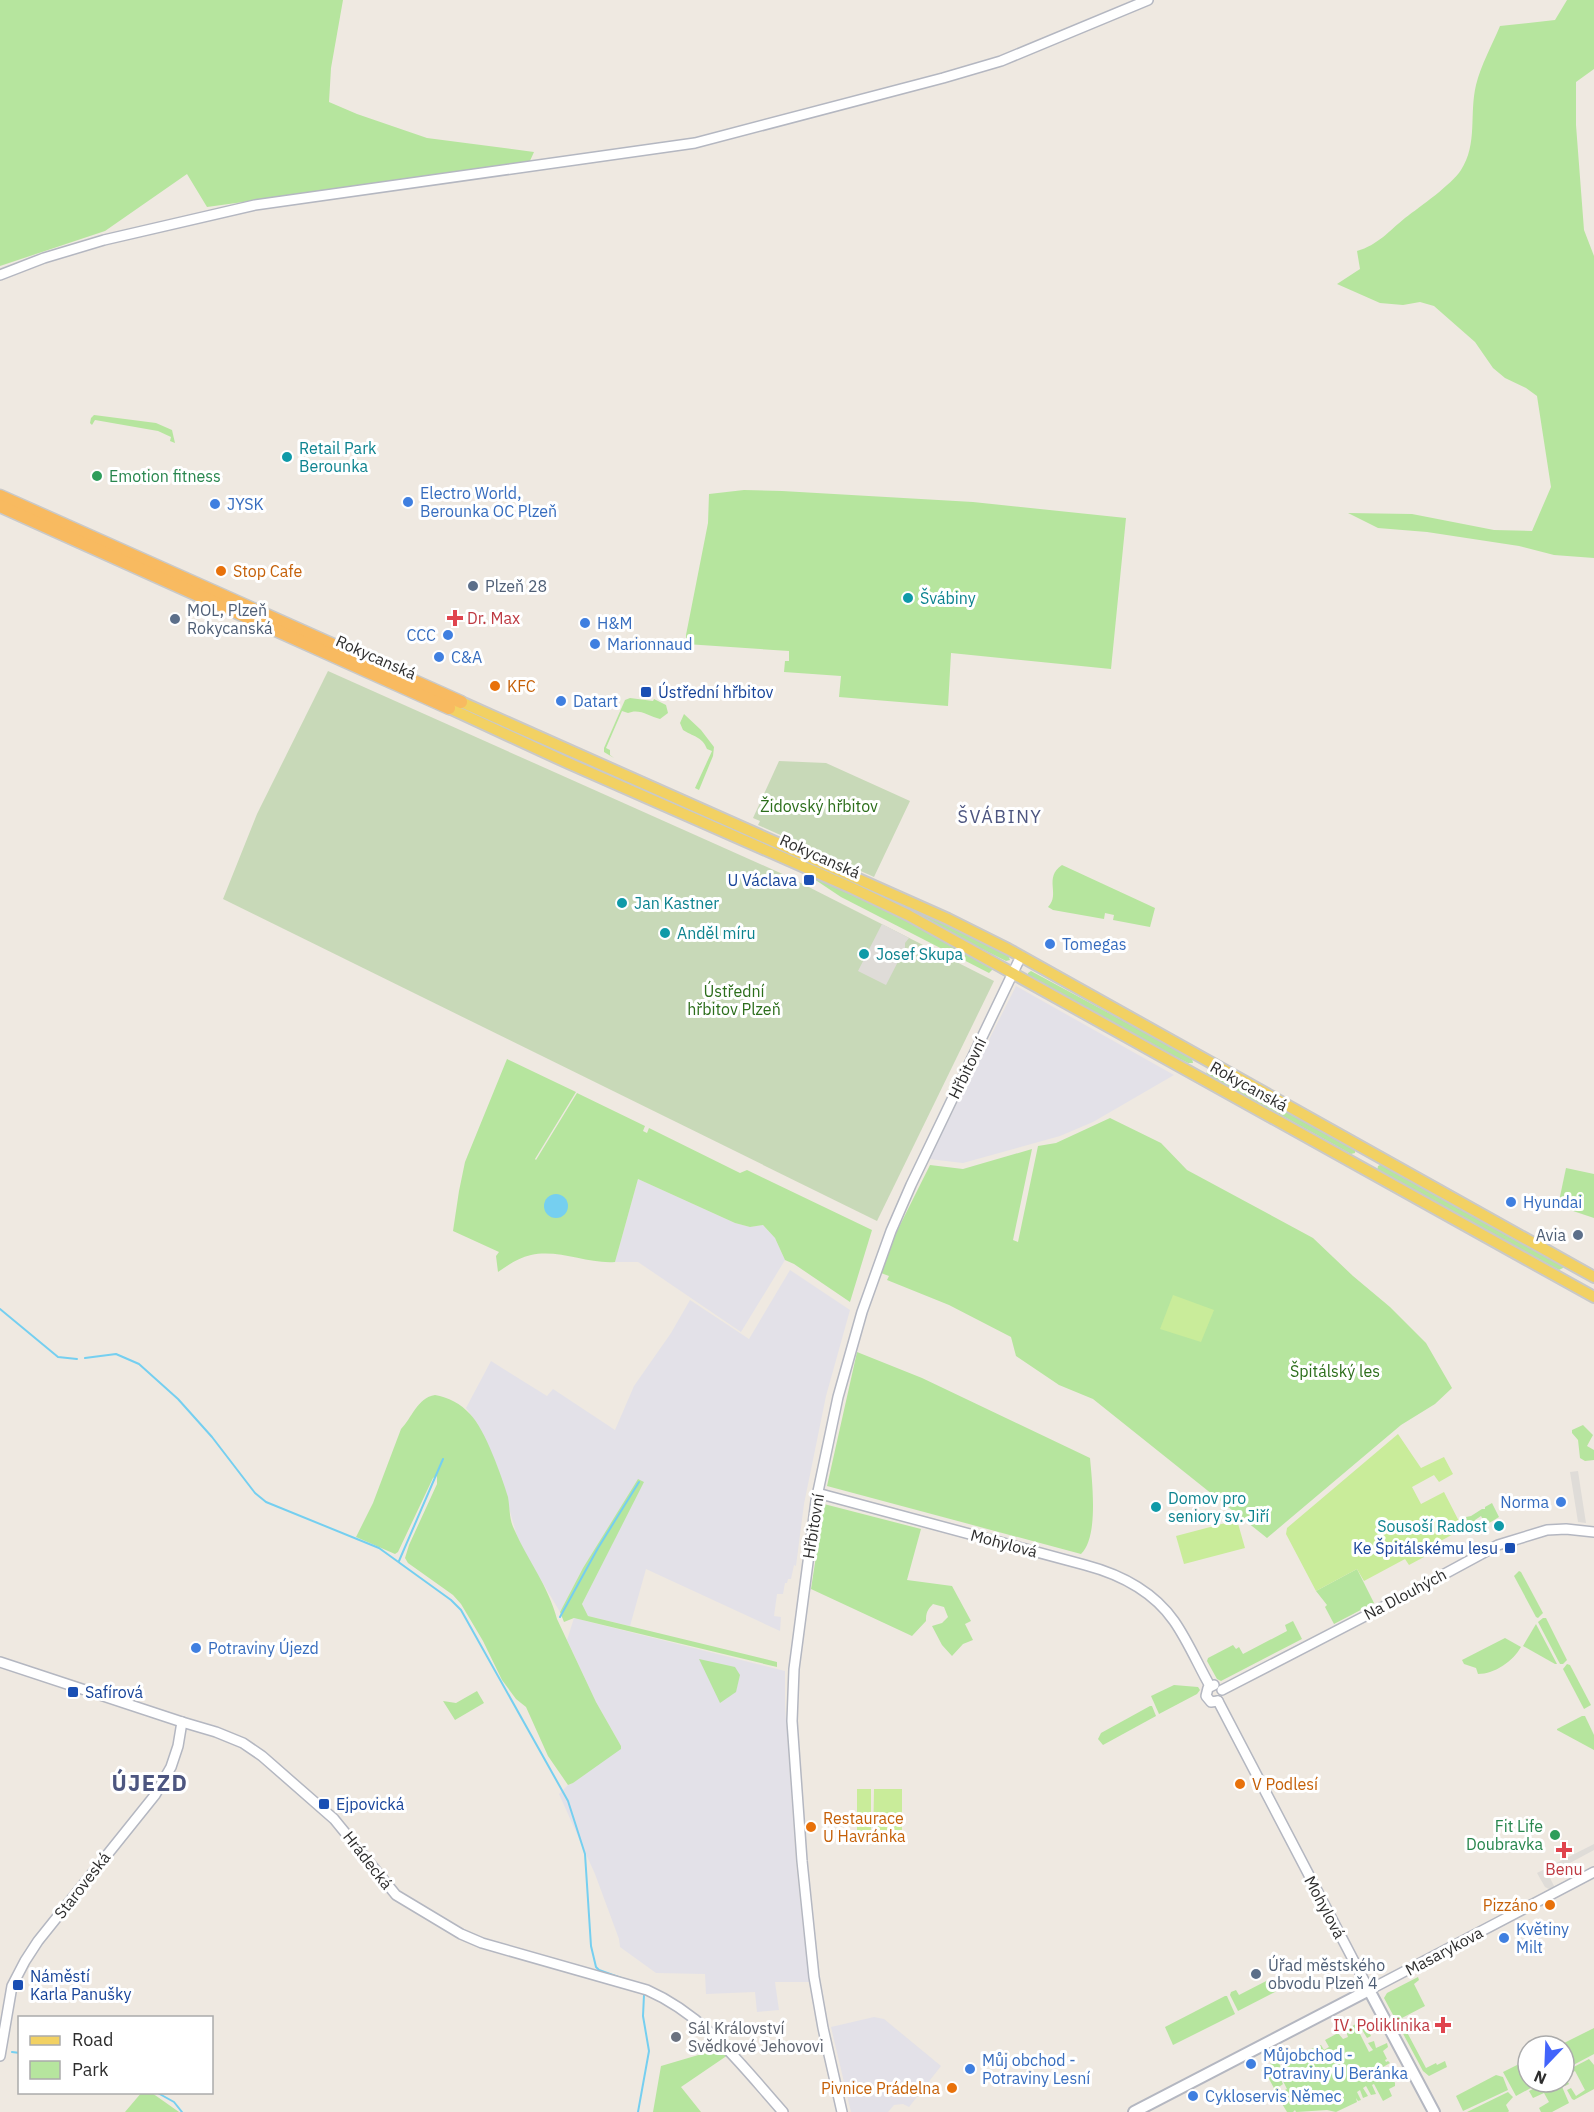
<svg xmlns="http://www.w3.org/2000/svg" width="1594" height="2112" viewBox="0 0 1594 2112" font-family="'IBM Plex Sans',sans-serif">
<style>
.industrial{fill:#e3e1e8}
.green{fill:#b6e59e}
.cemetery{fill:#c8d9b8}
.pitch{fill:#c9ec9a}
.plaza{fill:#dfdcd8}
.water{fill:#75cff0}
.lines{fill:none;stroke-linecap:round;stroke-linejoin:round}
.stream{stroke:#75cff0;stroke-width:2}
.tertiary-casing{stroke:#b4b7c1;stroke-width:12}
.secondary-casing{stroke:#b4b7c1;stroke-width:14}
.primary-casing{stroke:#c9c9c9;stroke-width:14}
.trunk-casing{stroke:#c9c9c9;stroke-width:15}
.tertiary{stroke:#fff;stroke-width:9}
.secondary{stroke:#fff;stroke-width:10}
.primary{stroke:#f2d163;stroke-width:10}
.trunk{stroke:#f8ba60;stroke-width:12}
.culture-dot{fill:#0f9aa8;stroke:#fff;stroke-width:2}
.leisure-dot{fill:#2e9e5b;stroke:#fff;stroke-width:2}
.shop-dot{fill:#3f7fe0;stroke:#fff;stroke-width:2}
.food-dot{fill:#e8710a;stroke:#fff;stroke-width:2}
.service-dot{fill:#5c6f8a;stroke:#fff;stroke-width:2}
.health-dot{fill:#e0444e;stroke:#fff;stroke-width:2}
.transit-dot{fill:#1a4fb4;stroke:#fff;stroke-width:2}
.worship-dot{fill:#6b7280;stroke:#fff;stroke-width:2}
.labels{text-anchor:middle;stroke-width:6;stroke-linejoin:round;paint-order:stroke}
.culture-label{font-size:16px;fill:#0d838f;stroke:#fff;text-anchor:start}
.leisure-label{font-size:16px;fill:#27864d;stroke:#fff;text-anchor:start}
.shop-label{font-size:16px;fill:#366cbe;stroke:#fff;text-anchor:start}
.food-label{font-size:16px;fill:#c56008;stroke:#fff;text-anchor:start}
.service-label{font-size:16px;fill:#4e5e75;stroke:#fff;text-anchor:start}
.health-label{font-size:16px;fill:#be3a42;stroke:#fff;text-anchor:start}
.street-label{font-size:16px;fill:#2e2e2e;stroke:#fff}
.transit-label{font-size:16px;fill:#164399;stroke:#fff;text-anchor:start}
.park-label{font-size:16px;fill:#2c6e1b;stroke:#fff}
.worship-label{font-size:16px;fill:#5b616d;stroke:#fff;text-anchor:start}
.neighbourhood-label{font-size:18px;letter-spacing:1.5px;fill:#4d5680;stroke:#fff}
.district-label{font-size:22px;font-weight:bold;letter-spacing:1.5px;fill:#4d5680;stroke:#fff}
</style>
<rect width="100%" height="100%" fill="#efe9e1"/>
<g class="industrial">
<polygon points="1016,986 1174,1075 1093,1122 1060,1136 963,1163 929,1159"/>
<polygon points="638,1179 735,1223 750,1227 763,1225 775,1238 785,1260 741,1332 638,1262 615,1262"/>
<polygon points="790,1270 850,1310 826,1396 804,1504 796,1566 794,1565 791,1579 788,1579 787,1583 785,1583 783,1594 777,1594 774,1616 781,1617 780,1631 646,1569 630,1626 588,1616 582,1604 643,1483 583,1568 560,1612 519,1543 497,1466 477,1423 466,1408 491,1361 547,1396 553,1389 615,1430 634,1386 671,1333 690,1300 749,1339"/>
<polygon points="574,1618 785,1671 785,1706 796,1864 809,1982 775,1982 779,2010 757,2012 755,1992 706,1994 705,1974 656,1973 620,1947 619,1939 595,1874 559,1794 568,1785 573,1783 621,1746 596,1702 567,1640"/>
<polygon points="874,2017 884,2019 941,2066 909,2107 903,2104 894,2105 888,2112 851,2112 831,2027"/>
</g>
<g class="green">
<polygon points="0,0 343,0 331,68 329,102 357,114 427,138 534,152 529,163 207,207 187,174 105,231 0,266"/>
<path d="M1567,0H1594V69L1576,82V125L1584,230L1594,256V558L1554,555L1519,546L1427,532L1378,528L1348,513L1412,514L1494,530L1532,531L1551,487L1537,396L1526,388L1505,378L1493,368L1475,342L1434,306L1420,302L1403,305L1380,303L1337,284L1360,269L1357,251C1378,245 1389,231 1405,218C1421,206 1451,185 1461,170C1478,144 1469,114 1476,85C1481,65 1492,45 1500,26L1555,20Z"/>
<polygon points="94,415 156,423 172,430 175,443 170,441 171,437 158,431 95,420 92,425 90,423 91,418"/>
<polygon points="744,490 782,491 973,502 1126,518 1111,669 951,653 948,706 839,697 841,676 784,672 785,661 789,661 789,651 686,644 686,635 708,523 709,494"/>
<path d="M630,698L653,701L654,699L666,705L668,713L660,719C649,716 639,708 628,713L622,711L606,748L610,750V755L614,758L604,752V748L625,700Z"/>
<path d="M684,714L701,730L714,747L713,756L699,790L695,788L712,751L707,749C703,737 692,736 683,730L680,723Z"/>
<polygon points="597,768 962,931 1008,955 1010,960 1006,961 872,894 599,772"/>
<path d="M1062,865L1155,908L1150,927L1113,920L1114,915L1105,913L1104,919L1053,910L1048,907C1061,894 1043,878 1062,865Z"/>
<polygon points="811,877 825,881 898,915 994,968 989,973 841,897"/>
<polygon points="1031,971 1192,1058 1193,1063 1188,1063 1124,1031 1028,976 1028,973"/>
<path d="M507,1059L576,1092L535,1159L536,1160L577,1093L645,1126L643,1131L647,1133L649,1128L740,1173L747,1170L872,1230L850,1302L794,1264L785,1260L775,1238L763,1225L750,1227L735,1223L638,1179L615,1262C587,1264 559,1249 531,1255C518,1258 508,1265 498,1272L496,1256L499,1252L453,1231L459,1191L465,1162Z"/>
<polygon points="1207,1071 1271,1102 1355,1149 1355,1153 1351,1154 1259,1103 1206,1076"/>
<polygon points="1110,1118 1161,1143 1187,1170 1313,1238 1353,1276 1390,1307 1426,1343 1452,1388 1435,1404 1401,1425 1267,1538 1093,1399 1059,1385 1016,1356 1011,1337 949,1305 887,1280 889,1276 881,1273 896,1233 930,1165 963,1169 1032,1149 1013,1240 1018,1242 1038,1146 1056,1143"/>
<polygon points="1382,1164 1563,1265 1563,1268 1559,1270 1377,1171 1378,1166"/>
<polygon points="1566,1168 1594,1174 1594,1218 1558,1206"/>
<path d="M857,1352L922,1378L1090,1458C1092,1481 1099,1537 1081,1554L827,1486Z"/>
<path d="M435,1395C448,1397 461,1404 470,1414C485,1429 502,1477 508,1497C510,1508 509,1519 514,1529C527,1559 549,1587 557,1619L596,1702L621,1746V1749L573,1783L568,1785L548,1756L526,1707L516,1699L502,1680L483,1641L461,1604L453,1595L408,1563L405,1558L409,1545L437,1484V1476L433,1478L398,1552L395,1554L356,1537L373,1503L401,1429C412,1418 417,1398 435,1395Z"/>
<polygon points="1583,1425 1593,1435 1587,1446 1594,1450 1594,1460 1585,1461 1580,1458 1578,1440 1572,1433 1572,1430"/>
<polygon points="638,1479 644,1482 582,1604 588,1616 777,1662 777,1667 574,1618 564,1622 560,1612 583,1568"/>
<polygon points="1492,1503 1499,1517 1486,1525 1481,1516 1475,1520 1479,1528 1476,1525 1466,1527 1461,1518 1471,1516 1482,1509 1485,1509 1485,1507"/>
<path d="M824,1504L921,1529L907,1580L952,1586L971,1621L965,1624L973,1640L963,1644L952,1656L942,1645L932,1626L942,1623L948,1617L944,1607L933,1604C927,1610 926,1613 926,1621L912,1636L811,1589Z"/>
<polygon points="1357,1569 1374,1603 1334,1624 1325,1607 1327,1605 1316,1591"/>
<polygon points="1519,1571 1521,1572 1543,1613 1538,1618 1536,1617 1514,1576"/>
<polygon points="1543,1618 1546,1618 1567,1660 1563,1664 1560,1664 1538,1622"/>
<polygon points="1293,1621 1302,1639 1221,1681 1217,1679 1207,1661 1208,1658 1233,1645 1236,1649 1239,1647 1243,1654 1287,1631 1285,1625"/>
<polygon points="1536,1624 1557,1664 1555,1664 1523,1646"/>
<path d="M1505,1638L1521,1647C1513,1661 1495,1674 1478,1674L1476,1668L1464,1664L1462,1660Z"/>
<polygon points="699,1659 735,1667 740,1675 736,1692 720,1703"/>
<polygon points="1567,1664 1570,1665 1591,1705 1584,1709 1563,1669"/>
<polygon points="1174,1685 1198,1687 1200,1690 1197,1694 1159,1714 1151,1696"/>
<polygon points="477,1691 484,1703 455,1720 443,1701 456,1703"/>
<polygon points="1150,1706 1152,1706 1156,1716 1103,1745 1098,1739 1101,1733"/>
<polygon points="1582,1716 1585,1716 1594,1735 1594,1750 1557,1730 1557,1729"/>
<polygon points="1418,1977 1419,1980 1414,1984 1425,2006 1400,2019 1426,2068 1436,2063 1437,2065 1445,2061 1447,2067 1429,2076 1423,2071 1384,1998 1387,1993"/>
<polygon points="1272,1978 1277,1989 1275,1992 1238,2011 1230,1995 1231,1992 1236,1990 1239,1995"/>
<polygon points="1225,1996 1227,1996 1235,2014 1173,2045 1165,2027"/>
<polygon points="1363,2020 1371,2036 1367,2038 1361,2028 1358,2030 1369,2052 1373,2050 1368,2043 1374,2041 1376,2048 1387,2043 1388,2047 1383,2051 1387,2059 1385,2060 1386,2062 1388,2061 1390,2063 1383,2067 1382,2065 1379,2066 1382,2072 1387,2068 1395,2083 1395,2086 1389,2089 1392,2096 1383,2101 1374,2084 1372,2085 1376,2094 1371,2095 1366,2086 1363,2088 1368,2096 1363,2098 1360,2090 1357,2092 1361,2100 1358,2101 1356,2098 1357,2102 1336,2112 1327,2110 1296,2112 1295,2110 1293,2112 1287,2112 1276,2094 1287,2089 1282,2079 1281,2080 1283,2084 1275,2090 1267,2075 1269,2074 1268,2071 1263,2074 1261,2070 1270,2064 1276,2058 1282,2069 1286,2067 1281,2055 1285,2054 1288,2060 1291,2060 1299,2056 1301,2058 1305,2056 1304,2054 1307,2053 1306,2051 1321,2045 1324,2050 1329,2047 1325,2040 1338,2033 1343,2039 1348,2037 1346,2031 1347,2029"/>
<polygon points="1594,2028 1594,2054 1564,2070 1564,2046 1558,2046"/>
<polygon points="718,2045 728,2055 681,2087 701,2112 653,2112 661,2066 712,2051"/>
<polygon points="1589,2059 1594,2065 1594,2089 1574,2100 1572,2099 1567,2090 1571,2088 1576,2096 1585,2090 1575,2071 1565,2076 1569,2084 1565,2086 1563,2082 1564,2072"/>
<polygon points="1521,2063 1528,2068 1528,2082 1542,2082 1516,2096 1503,2072"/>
<polygon points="1496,2075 1503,2077 1508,2090 1463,2111 1456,2096"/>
<polygon points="1546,2082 1560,2082 1569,2103 1552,2112 1541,2112 1539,2108 1549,2102 1544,2093 1533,2098 1529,2091"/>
<polygon points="142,2092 152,2093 179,2112 125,2112"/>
<polygon points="1508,2092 1513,2097 1506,2105 1509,2111 1508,2112 1467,2112"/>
</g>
<g class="cemetery">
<polygon points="328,671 787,876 994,981 877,1221 223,899 257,814"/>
<polygon points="779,761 826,763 910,801 874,877 758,825 760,821 753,818"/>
</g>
<g class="pitch">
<polygon points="1173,1295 1214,1310 1201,1342 1160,1329"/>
<polygon points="1398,1434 1421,1468 1444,1457 1453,1474 1439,1482 1434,1475 1412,1487 1421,1504 1444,1492 1464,1531 1461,1533 1459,1531 1422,1551 1424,1557 1409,1565 1405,1559 1364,1581 1357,1569 1316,1591 1286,1534 1287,1528"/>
<polygon points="1237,1520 1245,1548 1184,1564 1176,1536"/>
<rect x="857" y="1789" width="14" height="52"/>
<polygon points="874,1789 902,1789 902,1844 873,1845"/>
</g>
<g class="plaza">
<polygon points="882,924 909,938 905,943 905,948 886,985 858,971"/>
<polygon points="1578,1471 1581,1491 1586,1523 1578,1522 1570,1472"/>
<polygon points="1594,1844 1594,1850 1557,1870 1555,1866 1546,1870 1555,1888 1549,1889 1545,1887 1537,1873"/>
</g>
<circle class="water" cx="556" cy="1206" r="12"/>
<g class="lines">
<g class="stream">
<polyline points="0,1309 58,1357 77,1359"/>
<polyline points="85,1358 116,1354 139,1364 178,1399 212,1437 255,1493 266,1502 379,1548 451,1600 461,1610 568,1801 585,1854 591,1946 596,1967 599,1970 624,1979"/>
<polyline points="399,1561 443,1459"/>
<polyline points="560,1617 598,1548 639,1482"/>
<polyline points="12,2052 20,2053"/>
<polyline points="156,2092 174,2102 182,2112"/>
<polyline points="638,2112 649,2051 643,2016 644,1995"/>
</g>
<defs>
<g id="tertiary">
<polyline points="0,275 44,258 104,240 255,205 695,143 943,78 1001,61 1148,0"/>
<path d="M817,1493L1085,1565C1119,1574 1153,1591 1174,1621C1188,1641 1198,1665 1210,1686"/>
<path d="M0,1662L182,1722L216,1732L243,1743L262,1756L334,1819L396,1895L461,1934L482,1943L647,1990C706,2016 742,2066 783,2112"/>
<polyline points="1214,1685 1208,1688 1206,1696 1211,1702 1218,1701"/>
<polyline points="1222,1690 1402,1597 1498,1545 1547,1530 1566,1529 1594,1532"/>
<polyline points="1218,1701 1369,1990 1594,1872"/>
<polyline points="0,2056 12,1986 25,1961 38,1941 155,1795 171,1767 178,1746 182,1722"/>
<polyline points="842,2112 823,2028 814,1977 802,1861 792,1721 794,1669 816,1501 838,1397 862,1312 891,1231 911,1185 1021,956"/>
</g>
<polyline id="secondary" points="1134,2112 1369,1990 1434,2112"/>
<g id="primary">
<polyline points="461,702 948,919 1008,949 1594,1277"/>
<polyline points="449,708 568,763 852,888 908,915 1594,1297"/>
</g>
<g id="trunk">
<polyline points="0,496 461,702"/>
<polyline points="0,506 449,708"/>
</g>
</defs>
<use href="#tertiary" class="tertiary-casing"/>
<use href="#secondary" class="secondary-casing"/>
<use href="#primary" class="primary-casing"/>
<use href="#trunk" class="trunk-casing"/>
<use href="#tertiary" class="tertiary"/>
<use href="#secondary" class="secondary"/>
<use href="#primary" class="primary"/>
<use href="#trunk" class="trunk"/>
</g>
<g class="culture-dot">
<circle cx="287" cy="457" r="6"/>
<circle cx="908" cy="598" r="6"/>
<circle cx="622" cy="903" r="6"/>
<circle cx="665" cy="933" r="6"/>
<circle cx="864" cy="954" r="6"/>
<circle cx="1156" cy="1507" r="6"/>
<circle cx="1499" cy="1526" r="6"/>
</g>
<g class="leisure-dot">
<circle cx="97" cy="476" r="6"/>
<circle cx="1555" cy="1835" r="6"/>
</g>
<g class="shop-dot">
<circle cx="408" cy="502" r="6"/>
<circle cx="215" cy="504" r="6"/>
<circle cx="585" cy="623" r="6"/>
<circle cx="448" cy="635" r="6"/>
<circle cx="595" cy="644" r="6"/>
<circle cx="439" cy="657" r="6"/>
<circle cx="561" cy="701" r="6"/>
<circle cx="1050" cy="944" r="6"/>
<circle cx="1511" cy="1202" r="6"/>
<circle cx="1561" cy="1502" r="6"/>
<circle cx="196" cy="1648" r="6"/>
<circle cx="1504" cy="1938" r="6"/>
<circle cx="1251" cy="2064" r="6"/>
<circle cx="970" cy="2069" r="6"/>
<circle cx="1193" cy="2096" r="6"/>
</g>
<g class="food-dot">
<circle cx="221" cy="571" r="6"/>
<circle cx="495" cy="686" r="6"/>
<circle cx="1240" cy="1784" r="6"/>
<circle cx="811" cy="1827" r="6"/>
<circle cx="1550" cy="1905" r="6"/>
<circle cx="952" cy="2088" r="6"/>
</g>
<g class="service-dot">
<circle cx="473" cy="586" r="6"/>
<circle cx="175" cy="619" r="6"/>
<circle cx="1578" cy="1235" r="6"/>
<circle cx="1256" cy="1974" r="6"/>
</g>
<g class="health-dot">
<path d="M452 609h6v6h6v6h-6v6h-6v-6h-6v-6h6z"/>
<path d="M1561 1841h6v6h6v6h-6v6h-6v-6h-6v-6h6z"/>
<path d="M1440 2016h6v6h6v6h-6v6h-6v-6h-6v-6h6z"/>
</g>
<g class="transit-dot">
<rect x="640" y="686" width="12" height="12" rx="3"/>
<rect x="803" y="874" width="12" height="12" rx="3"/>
<rect x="1504" y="1542" width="12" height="12" rx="3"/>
<rect x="67" y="1686" width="12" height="12" rx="3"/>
<rect x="318" y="1798" width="12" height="12" rx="3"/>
<rect x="12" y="1979" width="12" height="12" rx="3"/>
</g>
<circle class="worship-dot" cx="676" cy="2037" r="6"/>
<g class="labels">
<g class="culture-label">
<text x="299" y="454">Retail Park<tspan x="299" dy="18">Berounka</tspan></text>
<text x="920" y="604">Švábiny</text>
<text x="634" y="909">Jan Kastner</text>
<text x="677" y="939">Anděl míru</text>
<text x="876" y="960">Josef Skupa</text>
<text x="1168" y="1504">Domov pro<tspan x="1168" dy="18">seniory sv. Jiří</tspan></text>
<text x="1487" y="1532" text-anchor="end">Sousoší Radost</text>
</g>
<g class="leisure-label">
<text x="109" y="482">Emotion fitness</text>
<text x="1543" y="1832" text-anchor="end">Fit Life<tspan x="1543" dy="18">Doubravka</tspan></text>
</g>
<g class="shop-label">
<text x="420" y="499">Electro World,<tspan x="420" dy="18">Berounka OC Plzeň</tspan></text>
<text x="227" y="510">JYSK</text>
<text x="597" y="629">H&amp;M</text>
<text x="436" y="641" text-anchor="end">CCC</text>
<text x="607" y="650">Marionnaud</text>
<text x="451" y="663">C&amp;A</text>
<text x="573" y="707">Datart</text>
<text x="1062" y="950">Tomegas</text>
<text x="1523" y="1208">Hyundai</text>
<text x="1549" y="1508" text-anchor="end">Norma</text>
<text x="208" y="1654">Potraviny Újezd</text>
<text x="1516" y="1935">Květiny<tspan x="1516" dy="18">Milt</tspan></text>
<text x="1263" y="2061">Můjobchod -<tspan x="1263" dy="18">Potraviny U Beránka</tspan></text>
<text x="982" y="2066">Můj obchod -<tspan x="982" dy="18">Potraviny Lesní</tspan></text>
<text x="1205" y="2102">Cykloservis Němec</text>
</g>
<g class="food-label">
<text x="233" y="577">Stop Cafe</text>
<text x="507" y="692">KFC</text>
<text x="1252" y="1790">V Podlesí</text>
<text x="823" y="1824">Restaurace<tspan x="823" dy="18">U Havránka</tspan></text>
<text x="1538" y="1911" text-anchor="end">Pizzáno</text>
<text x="940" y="2094" text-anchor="end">Pivnice Prádelna</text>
</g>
<g class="service-label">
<text x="485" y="592">Plzeň 28</text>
<text x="187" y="616">MOL, Plzeň<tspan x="187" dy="18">Rokycanská</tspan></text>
<text x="1566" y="1241" text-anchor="end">Avia</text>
<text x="1268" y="1971">Úřad městského<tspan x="1268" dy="18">obvodu Plzeň 4</tspan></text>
</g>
<g class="health-label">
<text x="467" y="624">Dr. Max</text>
<text x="1564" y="1875" text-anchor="middle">Benu</text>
<text x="1430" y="2031" text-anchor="end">IV. Poliklinika</text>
</g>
<g class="street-label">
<text transform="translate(376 657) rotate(24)" y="6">Rokycanská</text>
<text transform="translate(820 856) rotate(24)" y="6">Rokycanská</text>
<text transform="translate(967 1068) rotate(-64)" y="6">Hřbitovní</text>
<text transform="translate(1249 1086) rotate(29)" y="6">Rokycanská</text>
<text transform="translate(813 1526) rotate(-81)" y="6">Hřbitovní</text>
<text transform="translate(1004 1543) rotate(15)" y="6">Mohylová</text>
<text transform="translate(1405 1594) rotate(-28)" y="6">Na Dlouhých</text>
<text transform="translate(368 1860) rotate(52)" y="6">Hrádecká</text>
<text transform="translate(82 1885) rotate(-52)" y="6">Staroveská</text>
<text transform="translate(1325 1907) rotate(62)" y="6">Mohylová</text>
<text transform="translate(1444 1951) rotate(-28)" y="6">Masarykova</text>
</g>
<g class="transit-label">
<text x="658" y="698">Ústřední hřbitov</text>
<text x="797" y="886" text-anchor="end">U Václava</text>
<text x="1498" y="1554" text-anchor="end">Ke Špitálskému lesu</text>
<text x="85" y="1698">Safírová</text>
<text x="336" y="1810">Ejpovická</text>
<text x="30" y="1982">Náměstí<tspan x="30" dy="18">Karla Panušky</tspan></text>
</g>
<g class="park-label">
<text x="819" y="812">Židovský hřbitov</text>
<text x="734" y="997">Ústřední<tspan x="734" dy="18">hřbitov Plzeň</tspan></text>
<text x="1335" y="1377">Špitálský les</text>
</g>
<g class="worship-label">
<text x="688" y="2034">Sál Království<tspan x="688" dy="18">Svědkové Jehovovi</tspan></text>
</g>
<g class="neighbourhood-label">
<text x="1000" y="823">ŠVÁBINY</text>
</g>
<g class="district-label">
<text x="150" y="1791">ÚJEZD</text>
</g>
</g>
<rect x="18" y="2016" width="195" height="78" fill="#ffffff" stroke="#ababab" stroke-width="1.5"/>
<rect x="30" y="2036" width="30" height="9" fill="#f2d163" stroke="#ababab" stroke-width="1.5"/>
<text x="72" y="2046" font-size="18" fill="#2e2e2e">Road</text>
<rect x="30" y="2061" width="30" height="18" fill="#b6e59e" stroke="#ababab" stroke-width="1.5"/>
<text x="72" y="2076" font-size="18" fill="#2e2e2e">Park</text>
<g transform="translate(1546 2064) rotate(203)"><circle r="28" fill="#ffffff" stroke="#ababab" stroke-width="1.5"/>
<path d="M0-4.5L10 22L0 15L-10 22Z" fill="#4264fb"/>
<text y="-9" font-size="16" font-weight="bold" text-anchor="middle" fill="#2e2e2e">N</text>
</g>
</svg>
